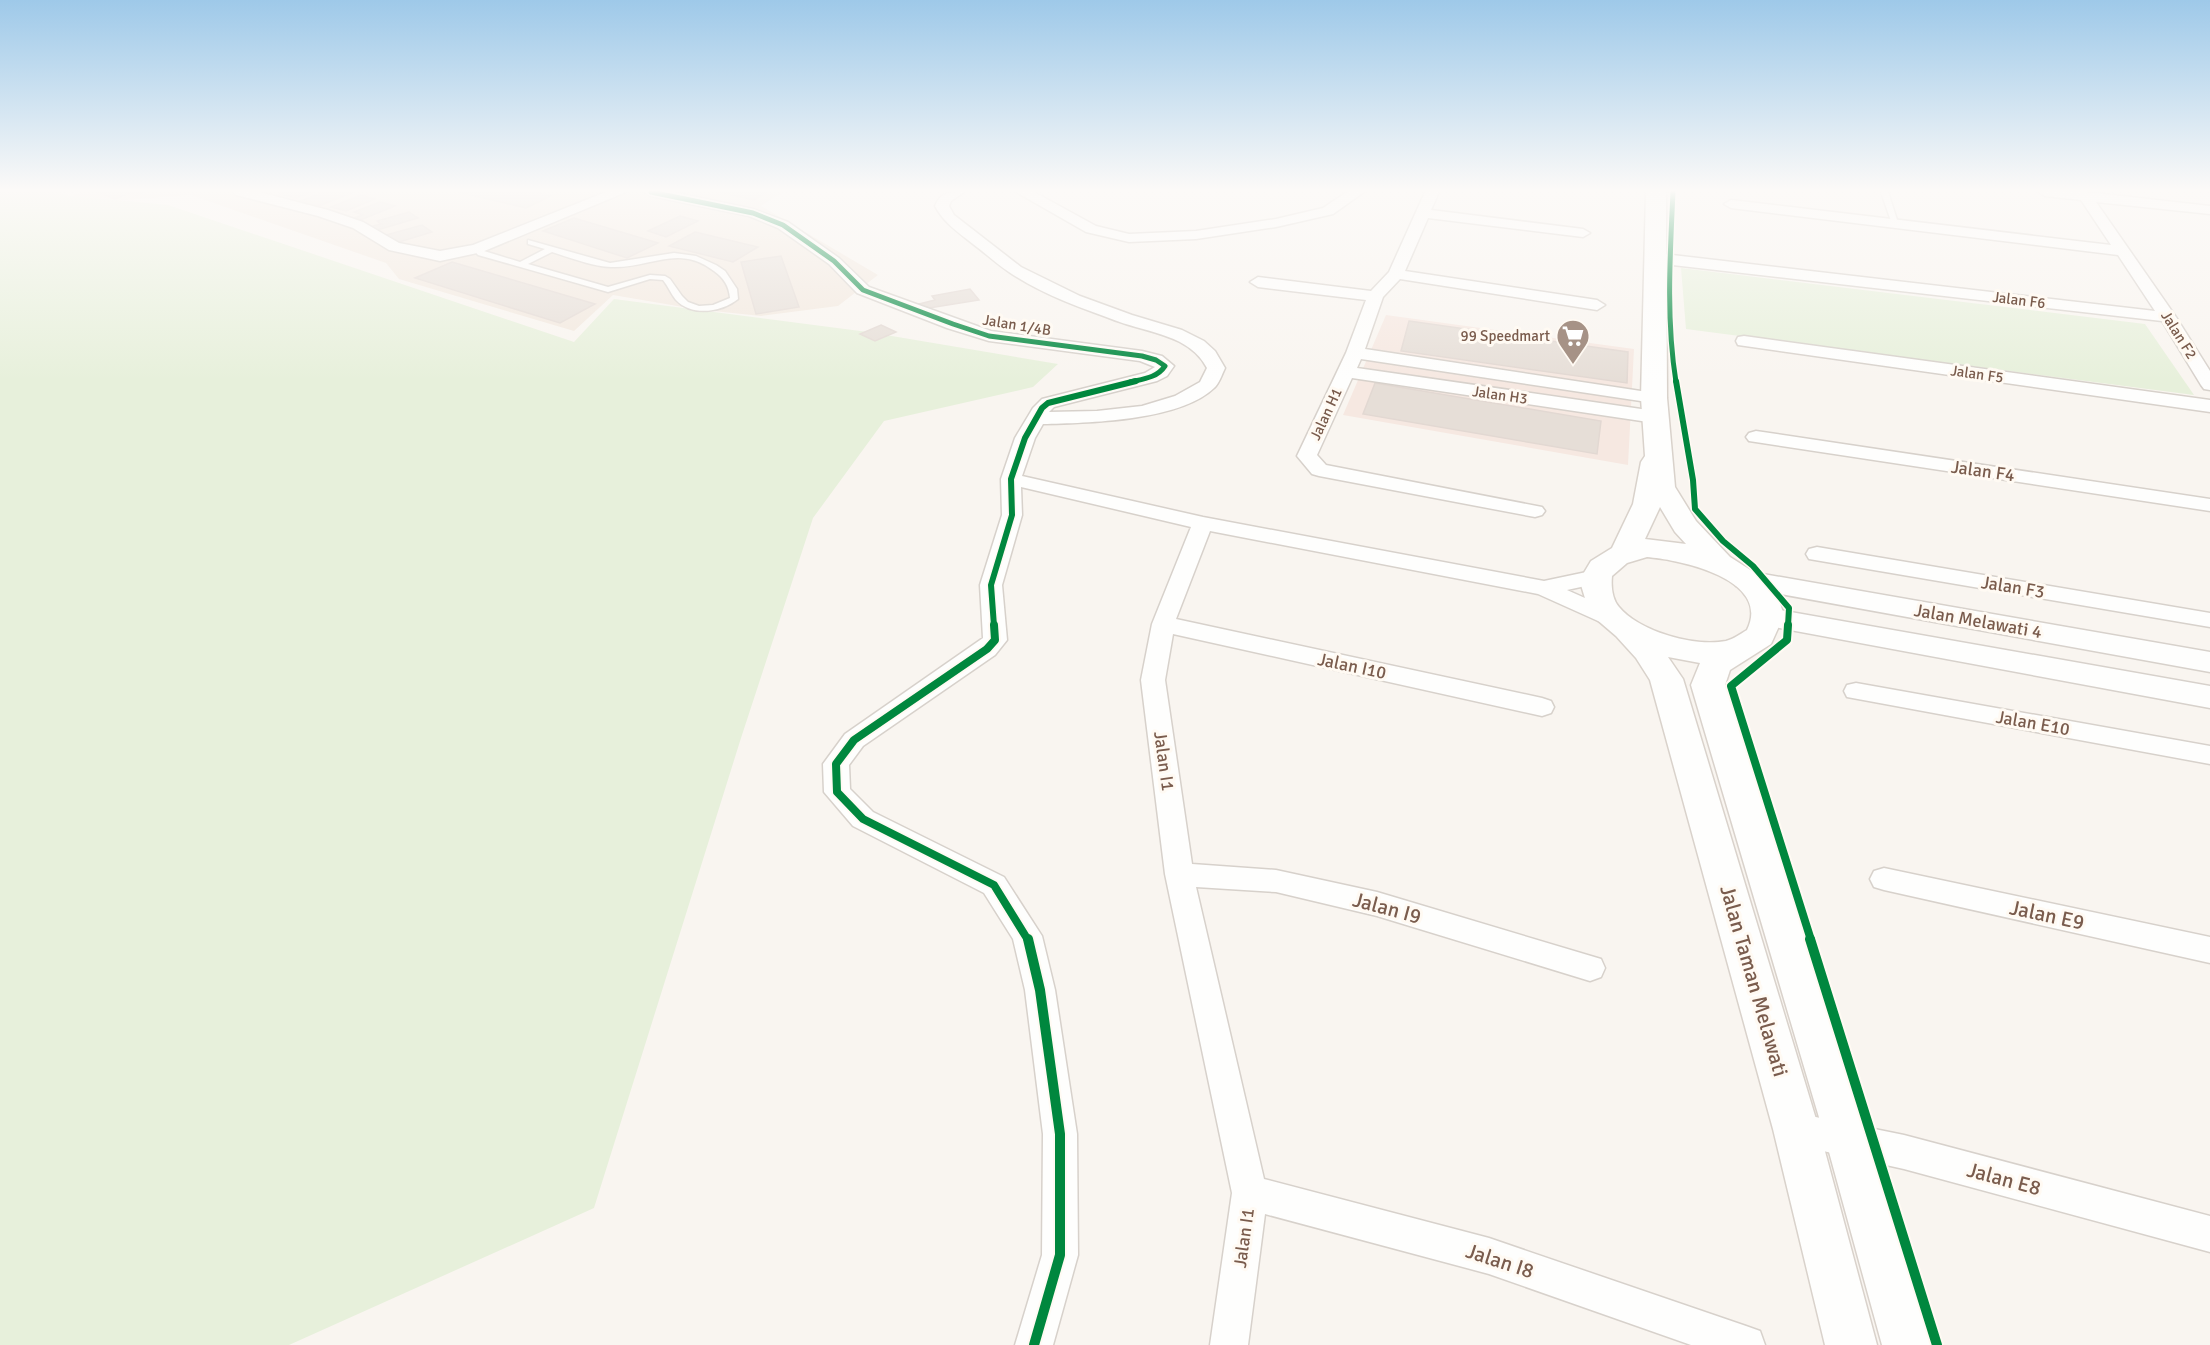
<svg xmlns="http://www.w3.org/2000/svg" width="2210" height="1345" viewBox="0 0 2210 1345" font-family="Signika,sans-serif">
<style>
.residential{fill:#f2e8de}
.commercial{fill:#f6e8e1}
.green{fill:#e7f0db}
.building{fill:#e6ded7;stroke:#e2d8d2;stroke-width:1.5}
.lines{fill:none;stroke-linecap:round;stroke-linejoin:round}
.service-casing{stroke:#d7d1cb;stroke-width:3}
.minor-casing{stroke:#d7d1cb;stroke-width:3}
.tertiary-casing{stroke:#d7d1cb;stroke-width:3}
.secondary-casing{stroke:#d9d2cb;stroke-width:3}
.service{fill:#fefefd;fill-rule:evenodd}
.minor{fill:#fefefd;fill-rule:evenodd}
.tertiary{fill:#fefefd;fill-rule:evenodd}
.secondary{fill:#fefefd;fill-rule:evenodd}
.cycleway-far3-casing{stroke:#fffaf3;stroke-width:8}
.cycleway-far2-casing{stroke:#fffaf3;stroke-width:9}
.cycleway-far1-casing{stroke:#fffaf3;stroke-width:12}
.cycleway-casing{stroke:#fffaf3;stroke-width:14}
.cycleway-far3{stroke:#00873e;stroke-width:5}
.cycleway-far2{stroke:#00873e;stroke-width:6}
.cycleway-far1{stroke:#00873e;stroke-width:8}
.cycleway{stroke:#00873e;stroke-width:10}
.labels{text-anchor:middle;stroke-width:6;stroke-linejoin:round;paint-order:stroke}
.far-street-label{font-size:15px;fill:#7a5c4d;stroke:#fffaf3}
.far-poi-label{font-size:15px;fill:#7a5c4d;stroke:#fffaf3;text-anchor:end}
.street-label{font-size:18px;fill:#7a5c4d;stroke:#fffaf3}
.near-street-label{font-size:21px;fill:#7a5c4d;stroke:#fffaf3}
</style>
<rect width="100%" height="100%" fill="#f9f5f0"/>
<polygon class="residential" points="82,192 783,192 761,206 878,275 838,306 761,316 695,309 613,295 574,331 399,279 386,263 191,195 124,200 72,196"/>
<polygon class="commercial" points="1386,315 1634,349 1628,465 1343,415"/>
<g class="green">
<polygon points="0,192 59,192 65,195 168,205 574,342 614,299 868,332 1058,364 1033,387 884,421 813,518 741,738 594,1208 289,1345 0,1345"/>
<polygon points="1681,268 2145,324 2194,395 1686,329"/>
</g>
<g class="building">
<polygon points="98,192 145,192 136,195 130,193 115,199"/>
<polygon points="284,192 312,192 296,198 280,194"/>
<polygon points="324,192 354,192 316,207 298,202"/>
<polygon points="458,192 535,192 551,196 526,208"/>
<polygon points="719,192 767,192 754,200"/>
<polygon points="361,195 375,199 346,211 331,207"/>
<polygon points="380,202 395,206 358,221 351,219 363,215 354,212"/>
<polygon points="409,212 418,218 374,231 369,227 381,224 377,221"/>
<polygon points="680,216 698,221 666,237 648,231"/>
<polygon points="574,218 658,243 627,258 543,231"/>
<polygon points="422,225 432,232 396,243 386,235"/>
<polygon points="695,232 758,247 733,262 669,246"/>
<polygon points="781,256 799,307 756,314 741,262"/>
<polygon points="452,262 595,304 560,323 415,278"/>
<polygon points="970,289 979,300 923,309 919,304 935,300 932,296"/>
<polygon points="1409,321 1628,352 1627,383 1401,351"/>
<polygon points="881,325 896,332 875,341 860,334"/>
<polygon points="1375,383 1601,421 1597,454 1363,414"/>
</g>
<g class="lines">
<defs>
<g id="service">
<polygon points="1881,192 1888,192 1899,226 1892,224"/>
<path d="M528,240L610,263L674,253L696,256L716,265L725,271L737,289L738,299C722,312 692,317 676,300C671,294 668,286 663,280L650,279L608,292L478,255L473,249L480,247L484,251L520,262L545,249L528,244ZM552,252C571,258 591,266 611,267C649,269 678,243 714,271C724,278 729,286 730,298L713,305L699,306L688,302L682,296L670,279L665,276L650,275L608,287L528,264Z"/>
</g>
<g id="minor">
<polygon points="234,192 259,192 328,210 363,222 399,243 440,251 473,245 606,192 626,192 482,252 440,261 389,250 353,228 318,216 236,195"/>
<path d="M644,192H673L753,209L788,222L839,258L869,287L991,331L1142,351L1162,356L1174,366L1167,376L1157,381L1054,407L1049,412L1097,411L1142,406L1175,396L1200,382L1207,368C1190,335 1149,333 1117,321C1081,308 1041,294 1009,272C997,264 985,253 973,244C958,232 944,223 935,206C941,192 949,192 964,192L951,201L949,206L954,215L1021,267L1080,296L1132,315L1182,330L1204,341L1215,351L1225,368C1222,374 1219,384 1214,388C1180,421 1087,423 1043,424L1035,438L1022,476L1203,517L1544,581L1596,570L1604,572L1607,577L1604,582L1567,590L1623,615L1626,620L1623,625L1615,627L1607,625L1538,594L1210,531L1176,619L1542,698L1551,701L1554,707L1551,713L1542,716L1173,634L1165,680L1192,864L1276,870L1377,892L1601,959L1605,968L1601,977L1590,981L1377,916L1276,892L1196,887L1264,1179L1489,1238L1746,1326L1760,1331L1765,1345H1691L1489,1274L1265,1214L1248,1345H1210L1232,1193L1165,874L1141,680L1152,624L1191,527L1021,487L1022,515L1002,585L1007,640L995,655L863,746L849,765L850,789L873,812L1004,877L1042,936L1055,990L1077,1134L1078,1255L1053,1345H1015L1042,1255L1043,1134L1025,990L1013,939L984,893L853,826L824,792L823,764L845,734L983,638L980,585L1002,515L1001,479L1015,438L1033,408L1042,399L1145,373L1155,367L1140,361L989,341L947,328L857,293L829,264L778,228L749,216L651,196Z"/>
<polygon points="1016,192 1034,192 1096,226 1129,234 1196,231 1276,219 1323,208 1347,192 1364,192 1333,214 1276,227 1196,239 1129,242 1086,232"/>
<polygon points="1425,192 1439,192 1431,210 1583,229 1590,233 1583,237 1428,218 1405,271 1597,300 1605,305 1597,310 1400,279 1383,297 1365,349 1654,393 1660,394 1663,398 1660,402 1654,403 1361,359 1357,368 1655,411 1662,413 1664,417 1662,421 1655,423 1352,378 1317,455 1326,465 1542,507 1545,511 1542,515 1535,517 1319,476 1312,474 1297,456 1346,353 1366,300 1258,287 1250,282 1258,277 1371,291 1389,272"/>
<polygon points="2038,192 2086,192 2210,206 2210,214 2096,202 2176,317 2210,371 2210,390 2204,389 2201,385 2162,321 1655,263 1647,258 1655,253 2155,311 2118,255 1731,208 1724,204 1731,200 2111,245 2081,200 2045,196"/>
<polygon points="1744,336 2210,400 2210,412 1738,345 1736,341 1738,337"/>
<polygon points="1756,431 2210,499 2210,511 1749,441 1746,437 1749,433"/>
<polygon points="1817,547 2210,613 2210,627 1809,559 1806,554 1809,549"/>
<polygon points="1856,683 2210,746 2210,764 1847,697 1844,691 1847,685"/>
<polygon points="1884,868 2210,937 2210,963 1884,890 1874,887 1870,879 1874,871"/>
<polygon points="1796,1113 1904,1135 2210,1216 2210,1252 1904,1169 1796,1145 1784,1140 1779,1129 1784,1118"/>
</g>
<g id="tertiary">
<polygon points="1746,571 2210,652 2210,672 1736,586 1732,580 1736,574"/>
<polygon points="1768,608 2210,686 2210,708 1758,624 1754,617 1758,610"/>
</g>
<path id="secondary" d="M1646,192H1666L1667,398L1675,487L1696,521L1730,557L1763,578L1778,598L1784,615L1771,644L1730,670L1725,685L1872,1141L1934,1345H1882L1826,1141L1691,685L1700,663L1668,657L1683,679L1819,1129L1877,1345H1825L1773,1129L1650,680L1636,658L1616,636L1595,618L1587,605L1581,585L1582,576L1591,561L1612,548L1633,504L1641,462L1645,456L1641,398ZM1660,507L1675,532L1686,544L1645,539ZM1647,557C1681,560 1772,579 1747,630C1740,634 1734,639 1726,641C1695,647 1640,632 1619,607C1612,599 1611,586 1612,576L1627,563Z"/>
</defs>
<use href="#service" class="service-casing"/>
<use href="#minor" class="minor-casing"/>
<use href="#tertiary" class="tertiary-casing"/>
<use href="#secondary" class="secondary-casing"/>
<use href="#service" class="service"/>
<use href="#minor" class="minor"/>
<use href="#tertiary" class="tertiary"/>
<use href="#secondary" class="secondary"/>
<defs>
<g id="cycleway-far3">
<path d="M651,192L753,213L783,225L834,261L863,290L953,324L989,336L1142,356L1156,360L1165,366C1157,378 1143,379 1130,382"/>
<path d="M1673,192C1670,255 1666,320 1676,382"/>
</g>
<g id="cycleway-far2">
<polyline points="1676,381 1693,480 1695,509 1723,541 1753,566 1789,608 1788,626"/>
<polyline points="994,626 991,585 1012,515 1011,479 1025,438 1042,408 1048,403 1136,381"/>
</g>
<g id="cycleway-far1">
<polyline points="994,625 995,640 987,649 854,740 836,764 837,792 863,819 994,885 1028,940"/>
<polyline points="1788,625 1787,640 1731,686 1811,940"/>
</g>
<g id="cycleway">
<polyline points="1028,939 1040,990 1060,1134 1060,1255 1034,1345"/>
<polyline points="1810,939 1937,1345"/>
</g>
</defs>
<use href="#cycleway-far3" class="cycleway-far3-casing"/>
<use href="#cycleway-far2" class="cycleway-far2-casing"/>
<use href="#cycleway-far1" class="cycleway-far1-casing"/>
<use href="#cycleway" class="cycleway-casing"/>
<use href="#cycleway-far3" class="cycleway-far3"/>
<use href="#cycleway-far2" class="cycleway-far2"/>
<use href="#cycleway-far1" class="cycleway-far1"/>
<use href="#cycleway" class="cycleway"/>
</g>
<linearGradient id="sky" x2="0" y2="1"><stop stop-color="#9ec9e9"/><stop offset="0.5" stop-color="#fcfaf8"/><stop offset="1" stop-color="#fcfaf8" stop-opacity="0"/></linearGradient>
<rect width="2210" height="381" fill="url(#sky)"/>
<defs>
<symbol id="supermarket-pin" viewBox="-11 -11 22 30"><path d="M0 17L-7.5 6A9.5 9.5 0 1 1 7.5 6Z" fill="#a69286" stroke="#fffaf3"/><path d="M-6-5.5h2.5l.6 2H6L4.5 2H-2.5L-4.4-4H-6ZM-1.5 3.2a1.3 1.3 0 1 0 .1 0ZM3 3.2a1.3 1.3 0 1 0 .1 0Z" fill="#fff"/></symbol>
</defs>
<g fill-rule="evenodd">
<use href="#supermarket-pin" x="1554" y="317" width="38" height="52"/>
</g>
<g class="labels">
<g class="far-street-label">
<text transform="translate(2019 300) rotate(7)" y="5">Jalan F6</text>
<text transform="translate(1017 325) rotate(9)" y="5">Jalan 1/4B</text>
<text transform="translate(2179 335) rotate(58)" y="5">Jalan F2</text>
<text transform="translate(1977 374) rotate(8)" y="5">Jalan F5</text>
<text transform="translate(1500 395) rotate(8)" y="5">Jalan H3</text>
<text transform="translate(1326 414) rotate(-65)" y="5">Jalan H1</text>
</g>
<g class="far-poi-label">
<text x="1550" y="341">99 Speedmart</text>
</g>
<g class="street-label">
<text transform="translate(1983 471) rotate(8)" y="6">Jalan F4</text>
<text transform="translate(2013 587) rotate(9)" y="6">Jalan F3</text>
<text transform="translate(1978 621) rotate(10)" y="6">Jalan Melawati 4</text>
<text transform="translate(1352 666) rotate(12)" y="6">Jalan I10</text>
<text transform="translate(2033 723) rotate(10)" y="6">Jalan E10</text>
<text transform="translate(1164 761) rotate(82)" y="6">Jalan I1</text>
<text transform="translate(1244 1238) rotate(-82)" y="6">Jalan I1</text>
</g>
<g class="near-street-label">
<text transform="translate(1387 908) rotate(15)" y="7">Jalan I9</text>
<text transform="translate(2047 915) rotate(12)" y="7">Jalan E9</text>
<text transform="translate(1754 981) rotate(74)" y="7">Jalan Taman Melawati</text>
<text transform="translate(2004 1179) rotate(15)" y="7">Jalan E8</text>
<text transform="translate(1500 1261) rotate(18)" y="7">Jalan I8</text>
</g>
</g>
</svg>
